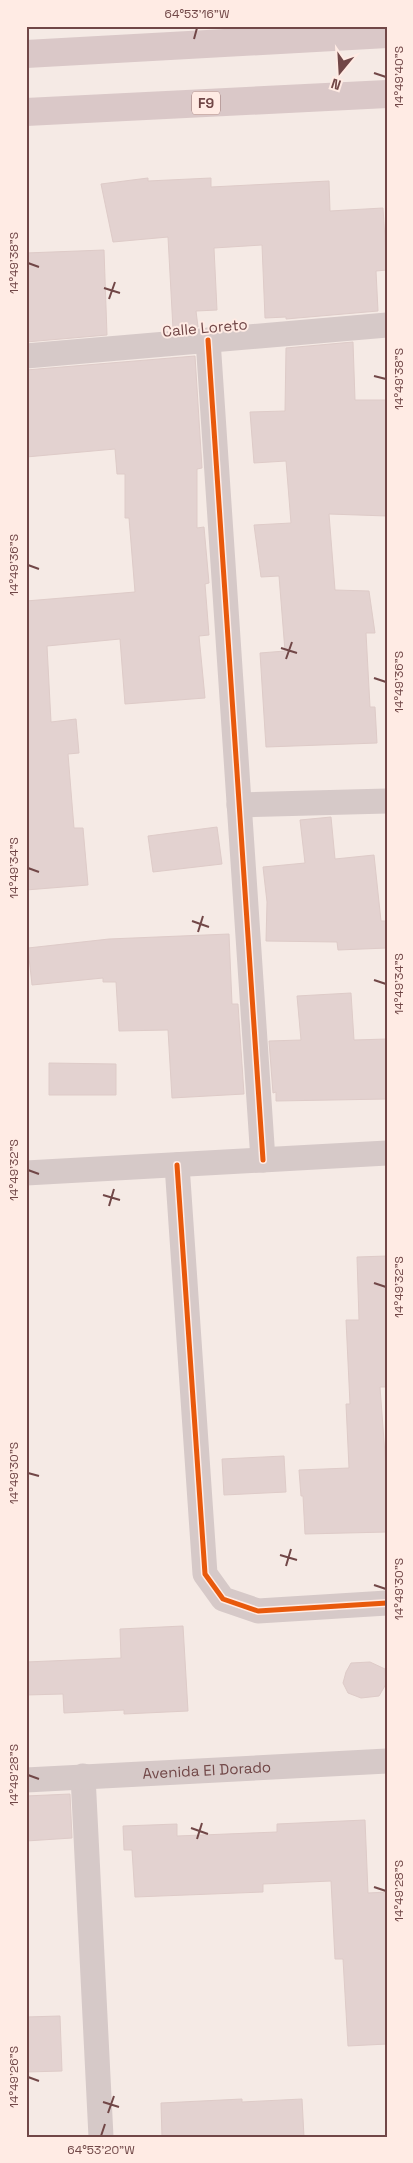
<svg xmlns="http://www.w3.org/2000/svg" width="413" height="2163" viewBox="0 0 413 2163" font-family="'Space Grotesk',sans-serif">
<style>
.building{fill:#e3d2d0;stroke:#decbc8}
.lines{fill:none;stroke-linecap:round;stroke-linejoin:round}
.street{stroke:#d6c9c8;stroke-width:25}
.highway{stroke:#dac8c8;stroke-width:28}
.cycleway-casing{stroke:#ffebe4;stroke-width:8}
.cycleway{stroke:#e8590c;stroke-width:5}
.ticks{fill:none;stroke:#714747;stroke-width:2}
.labels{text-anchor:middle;stroke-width:4;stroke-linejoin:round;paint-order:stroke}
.shield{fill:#ffebe4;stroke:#9c7876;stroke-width:1}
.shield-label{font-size:14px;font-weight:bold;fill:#714747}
.street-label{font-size:15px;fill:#714747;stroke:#ffebe4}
.neatline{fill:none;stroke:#714747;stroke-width:2}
.ticks-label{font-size:12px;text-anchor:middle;fill:#714747}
</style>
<rect width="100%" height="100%" fill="#f5eae5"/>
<g class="building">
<polygon points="148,178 148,181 211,178 211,187 329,181 330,211 383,208 387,270 376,271 378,311 286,319 286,317 265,318 262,245 214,248 217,310 196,311 198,327 173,329 168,237 113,242 101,184"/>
<polygon points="104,250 107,335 26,342 26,253"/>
<polygon points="353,342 355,400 387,400 387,516 329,514 335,590 369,591 375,633 366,633 370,707 375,707 377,743 266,747 260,653 285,651 279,576 261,577 254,525 291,523 286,461 254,463 250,412 285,411 286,348"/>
<polygon points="195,356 202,468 197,469 197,528 204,527 209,583 205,584 209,635 199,636 205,698 125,704 120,639 47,646 51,722 76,719 79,753 68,754 74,828 83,828 88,885 26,890 26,601 135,592 129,518 125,518 125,474 117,474 115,449 26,457 26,370"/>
<polygon points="331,817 335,859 374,855 381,921 387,921 387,948 338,950 337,942 266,941 267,902 263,867 305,863 300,820"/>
<polygon points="217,827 222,864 153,872 148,836"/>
<polygon points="229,934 232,1004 238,1004 244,1094 172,1098 168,1030 119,1031 116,982 103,982 103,978 32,985 28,948 109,939"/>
<polygon points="351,993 354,1040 387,1039 387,1099 276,1101 276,1092 273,1093 269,1041 301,1040 297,996"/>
<polygon points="49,1063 116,1064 116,1095 49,1095"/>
<polygon points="387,1256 387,1387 380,1387 387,1481 387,1532 305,1534 303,1496 301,1496 299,1470 349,1468 346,1404 350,1404 346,1320 359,1320 357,1257"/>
<polygon points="284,1456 286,1492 224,1495 222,1459"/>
<polygon points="183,1626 188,1711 124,1714 124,1710 64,1713 63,1694 26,1695 26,1662 121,1658 120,1629"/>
<polygon points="370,1662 385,1669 386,1684 379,1696 361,1698 348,1693 343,1683 346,1672 351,1663"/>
<polygon points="70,1794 72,1838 26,1841 26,1796"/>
<polygon points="365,1820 368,1893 387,1892 387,2044 348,2046 343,1959 335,1959 331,1881 263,1884 263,1892 135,1897 132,1850 124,1850 123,1826 177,1824 177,1836 277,1832 277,1824"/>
<polygon points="60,2016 62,2071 26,2072 26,2017"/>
<polygon points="242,2099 242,2102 302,2099 304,2137 162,2137 161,2103"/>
</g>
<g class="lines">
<g class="street">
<polyline points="208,340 263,1160"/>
<polyline points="26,356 387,325"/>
<polyline points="239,805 387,801"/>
<polyline points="177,1165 205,1574 223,1599 258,1611 387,1603"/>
<polyline points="26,1173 387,1153"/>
<polyline points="83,1776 101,2137"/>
<path id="s1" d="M26,1780L387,1761"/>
</g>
<g class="highway">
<polyline points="26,54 387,34"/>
<polyline points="26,112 387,94"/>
</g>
<defs>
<g id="cycleway">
<polyline points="208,340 263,1160"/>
<polyline points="177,1165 205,1574 223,1599 258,1611 387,1603"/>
</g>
</defs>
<use href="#cycleway" class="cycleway-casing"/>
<use href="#cycleway" class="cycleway"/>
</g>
<path class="ticks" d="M194,39L197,28M374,73L386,77M28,263L39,267M104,288L120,293M109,299L115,282M374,376L386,379M28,565L39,569M281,648L297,653M286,659L292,642M374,678L386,682M28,868L39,872M192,921L209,927M198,932L203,916M374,980L386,984M28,1170L39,1174M103,1195L120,1200M109,1206L114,1189M374,1283L386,1287M28,1473L39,1476M280,1555L297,1560M286,1566L291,1549M374,1585L386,1589M28,1775L39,1779M191,1828L208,1834M197,1839L202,1823M374,1887L386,1891M28,2077L39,2081M103,2102L119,2107M108,2113L114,2096M101,2136L105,2124"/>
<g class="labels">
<rect class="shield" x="192" y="91.5" width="28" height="23" rx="4"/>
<g class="shield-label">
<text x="206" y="108">F9</text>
</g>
<g class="street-label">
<text transform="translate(205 328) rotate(-5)" y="5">Calle Loreto</text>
<text dy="5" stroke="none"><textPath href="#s1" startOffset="181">Avenida El Dorado</textPath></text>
</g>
</g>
<rect width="413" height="2163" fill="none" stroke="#ffebe4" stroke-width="55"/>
<g transform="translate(340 72) rotate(198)" stroke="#ffebe4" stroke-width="4" paint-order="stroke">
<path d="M0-4L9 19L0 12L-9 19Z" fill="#714747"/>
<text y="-8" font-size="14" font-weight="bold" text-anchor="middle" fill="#714747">N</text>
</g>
<rect x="28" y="28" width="358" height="2108" class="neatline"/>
<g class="ticks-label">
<text x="197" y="18">64°53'16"W</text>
<text transform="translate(399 77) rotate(-90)" y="4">14°49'40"S</text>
<text transform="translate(14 263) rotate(-90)" y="4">14°49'38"S</text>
<text transform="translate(399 379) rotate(-90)" y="4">14°49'38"S</text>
<text transform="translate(14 565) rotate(-90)" y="4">14°49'36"S</text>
<text transform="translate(399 682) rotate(-90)" y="4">14°49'36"S</text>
<text transform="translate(14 868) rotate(-90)" y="4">14°49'34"S</text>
<text transform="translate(399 984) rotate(-90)" y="4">14°49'34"S</text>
<text transform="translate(14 1170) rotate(-90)" y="4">14°49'32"S</text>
<text transform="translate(399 1287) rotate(-90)" y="4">14°49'32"S</text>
<text transform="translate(14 1473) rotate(-90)" y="4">14°49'30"S</text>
<text transform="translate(399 1589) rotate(-90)" y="4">14°49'30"S</text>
<text transform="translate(14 1775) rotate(-90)" y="4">14°49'28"S</text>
<text transform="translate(399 1891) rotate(-90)" y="4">14°49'28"S</text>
<text transform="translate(14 2077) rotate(-90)" y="4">14°49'26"S</text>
<text x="101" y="2154">64°53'20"W</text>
</g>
</svg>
